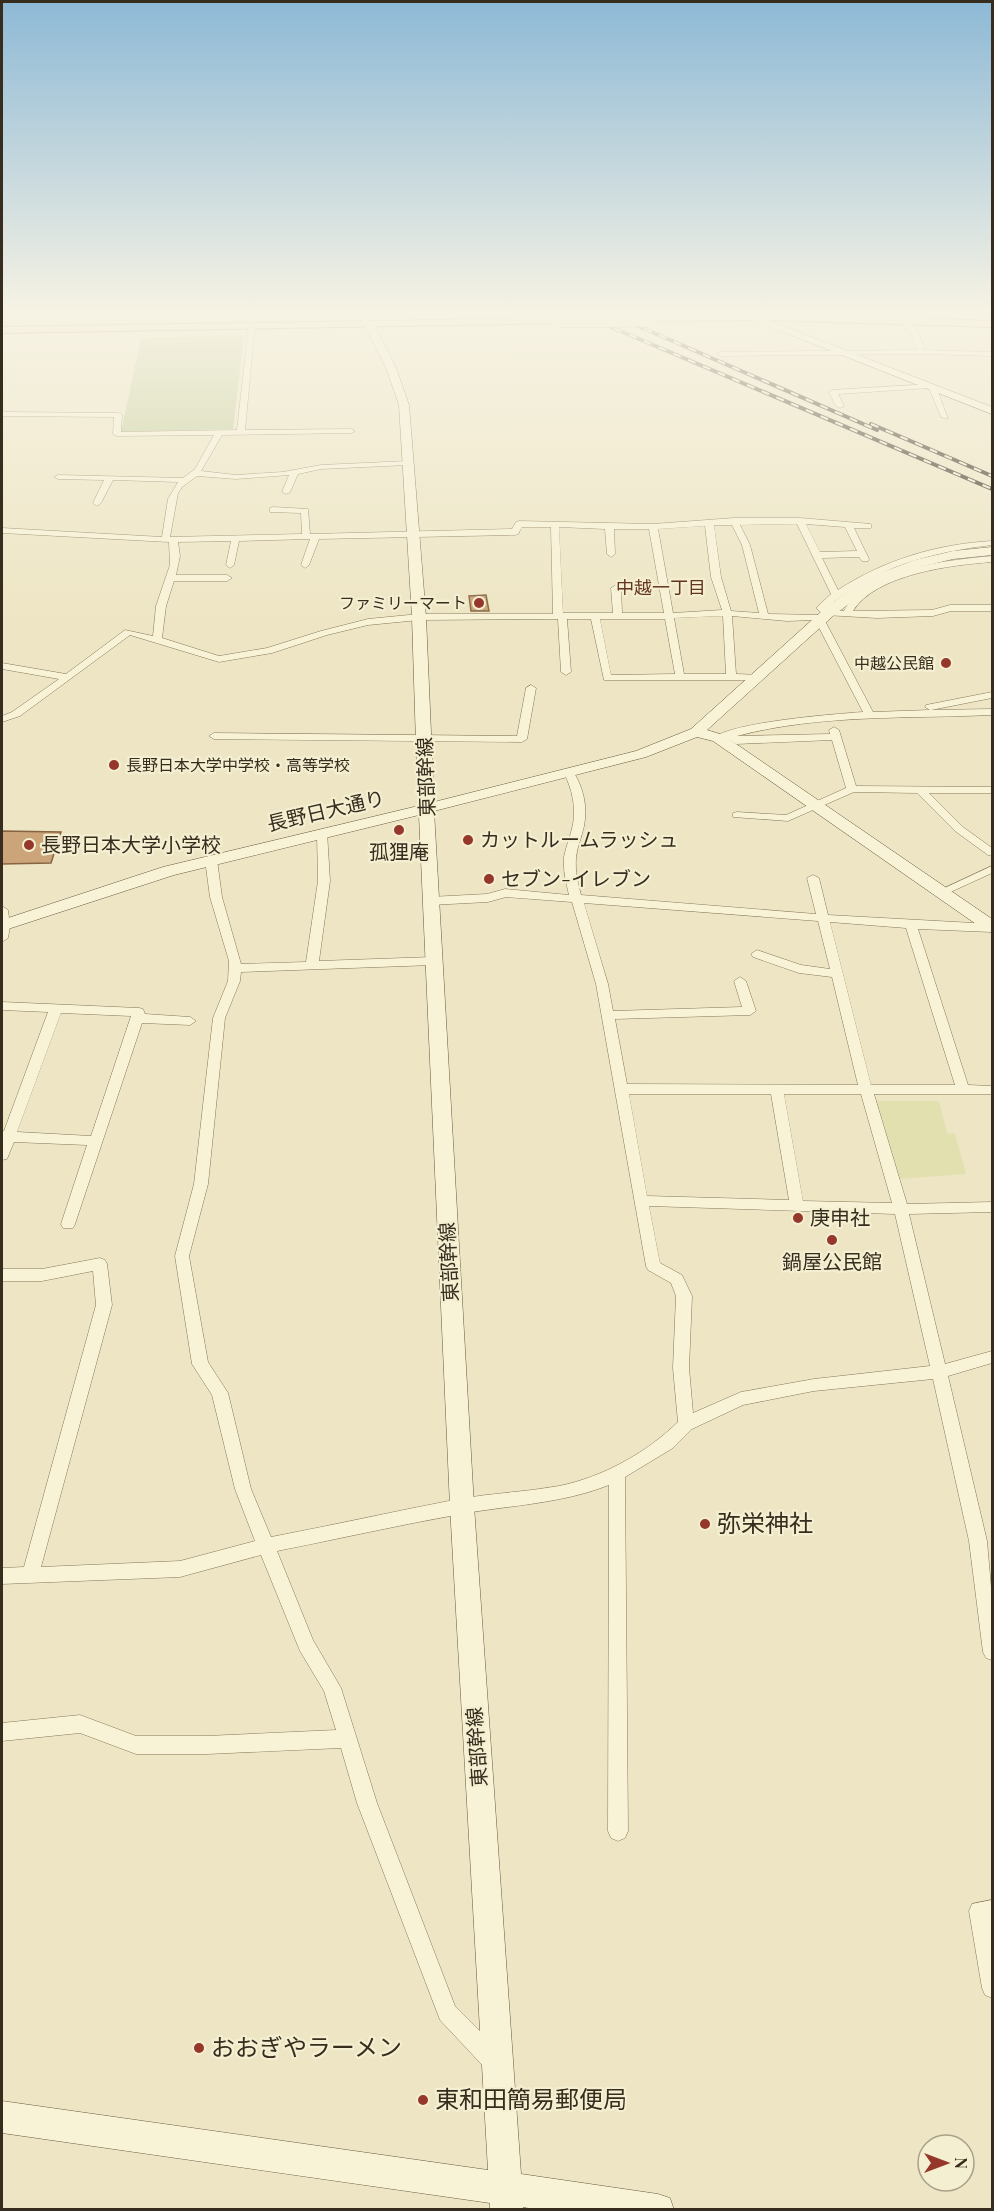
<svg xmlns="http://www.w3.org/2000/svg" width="994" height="2211" viewBox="0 0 994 2211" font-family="'Playfair Display','Noto Sans JP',serif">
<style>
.farmland{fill:#e3e0b0}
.green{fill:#bfcb97}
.building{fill:#cba479;stroke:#866440;stroke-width:1.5}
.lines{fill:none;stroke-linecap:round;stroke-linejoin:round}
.street-casing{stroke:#87775a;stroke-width:1}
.secondary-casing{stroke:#69583d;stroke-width:1}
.primary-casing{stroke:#55452e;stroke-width:2}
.street{fill:#f8f2d6;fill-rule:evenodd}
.secondary{fill:#f8f2d6;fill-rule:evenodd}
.primary{fill:#f0df9b;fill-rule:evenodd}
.rail-casing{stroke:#372d1e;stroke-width:4}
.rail{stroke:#f5efd2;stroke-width:2;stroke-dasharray:8;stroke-linecap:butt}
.primary-bridge-casing{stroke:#55452e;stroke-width:14;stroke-linecap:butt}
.primary-bridge{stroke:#f0df9b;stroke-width:13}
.poi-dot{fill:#95372b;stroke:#f5efd2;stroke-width:2}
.labels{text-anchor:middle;stroke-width:4.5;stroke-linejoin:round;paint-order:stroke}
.far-poi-label{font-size:16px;fill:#372d1e;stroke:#f5efd2;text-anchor:end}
.far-neighbourhood-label{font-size:18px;fill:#63341e;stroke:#f5efd2}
.street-label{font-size:20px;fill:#372d1e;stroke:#f5efd2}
.poi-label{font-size:20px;fill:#372d1e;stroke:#f5efd2;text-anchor:start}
.near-poi-label{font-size:24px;fill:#372d1e;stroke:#f5efd2;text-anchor:start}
</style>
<rect width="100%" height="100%" fill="#ede5c3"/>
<polygon class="farmland" points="877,1101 939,1101 947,1133 955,1134 966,1174 900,1179"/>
<polygon class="green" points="244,336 233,429 121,432 141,338"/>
<g class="building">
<polygon points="486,595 489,611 471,611 469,596"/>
<polygon points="2,831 61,832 51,863 2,864"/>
</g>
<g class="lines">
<defs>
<g id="street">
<path d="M892,316C910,316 921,333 924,350L992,352V356L921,354L721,356L717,354L721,352L917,350L910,331Z"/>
<path d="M252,322L255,324L245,430L351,429L355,431L351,433L222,435L201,471L236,475L283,472L321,465L408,461L412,463L408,465L321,469L298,474L290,492L286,494L282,492L289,475L236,479L197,476L182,487L178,493L170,537L302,534L301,513L270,512V508L273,507L308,509L310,534L512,529L516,522L519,521L653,524L734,518H800L871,524V528H854L869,559L868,561H862L859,557L822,558L838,590C884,560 937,544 992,541V545C932,552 874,567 827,608L830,610L844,611C868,568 949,560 992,556V562C952,565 876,574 853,611L932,610L950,605H992V611H951L933,616L877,618L825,615L827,617L824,619L873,712L930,710L925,707L926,705L992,692V698L931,710L992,709V715C907,719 821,714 737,736L830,734L829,730L834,727L839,730L856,786L992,787V793H929L963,827L992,848V856L988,855L955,831L917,793L854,792L788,821L733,817V813L737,812L786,815L846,788L832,740L736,744L728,739L718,741L713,738C733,722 834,714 863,712L815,620L787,621L732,616L736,674L762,675V679L759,680H604L591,619H567L571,672L566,675L561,672L558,619L419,620L368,625L327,635L272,653L219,662L130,635L20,716L2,722V716L12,712L59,679L2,669V663L66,674L125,630L153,636L156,606L170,565L169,542L2,533V528L162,537L168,499L178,482L113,480L101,503L97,506L93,503L104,480L58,479L54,477L58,475L183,478L195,469L214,435L117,436L113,434L114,417L2,416V412L118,413L122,415L121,432L237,430L249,324ZM797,524L831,594L816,608L824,615L768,614L750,545L740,525ZM806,524L845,527L857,551L820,552ZM714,525H732L742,545L759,613L731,611L721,577ZM705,526L711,577L722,610L673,613L658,529ZM522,527H551L553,614H419L368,619L321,631L267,648L219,656L162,638L166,606L174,581H227L232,578L227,575H176L180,556L178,542L231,541L226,565L230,568L234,565L239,541L310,539L301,565L305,568L309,565L319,539L515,535L518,534ZM559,527L605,529L607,554L611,557L615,554L614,529H649L664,613H622L621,588L616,585L611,588L613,613H563ZM723,616L726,674H684L674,618ZM600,619H665L675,674L611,675Z"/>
<polygon points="932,384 936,386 948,419 941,417 929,388 838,394 844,406 840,408 836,406 829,392 833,390"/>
<polygon points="531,685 536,688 527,739 522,742 214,739 209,736 214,733 517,736 526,688"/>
<path d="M569,770L573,771C583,787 588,806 584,826C582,836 577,847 576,858C575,872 578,883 581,895L816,914L807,878L813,875L819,878L828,915L992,924V932L918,929L968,1085L992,1086V1094H874L907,1204L992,1202V1212L909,1214L945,1364L992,1351V1363L948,1376L987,1541L992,1598V1660L986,1658L983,1652L969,1541L933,1379L814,1391L743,1405L692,1429L673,1448L625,1477L628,1831L625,1838L618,1841L611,1838L608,1831L609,1485C561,1504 511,1505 461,1514C399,1525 338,1539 277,1551L313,1640L341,1688L377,1803L455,2006L501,2052L504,2060L501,2068L493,2071L485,2068L440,2020L357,1803L341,1748L207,1754H136L80,1733L2,1741V1723L80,1715L136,1736H207L336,1730L324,1691L300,1651L261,1555L180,1577L2,1584V1568L24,1567L96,1305L93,1271L42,1281H2V1269H42L100,1258L105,1260L107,1264L112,1305L41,1567L180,1561L255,1541L235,1489L212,1395L192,1364L175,1256L194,1184L213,1018L228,981L229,961L210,897L205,860L211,857L217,860L222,897L241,964L306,962L318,881L317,834L323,831L327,832L330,881L319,961L433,957L439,961L433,965L241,972L240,981L225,1018L208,1184L189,1256L208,1362L228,1393L251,1489L271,1537C334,1525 396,1511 459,1499C492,1493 526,1492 559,1486C603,1477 646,1453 678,1422L673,1368L676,1296L671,1283L648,1270L646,1266L596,984L572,902L506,897L488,902L430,905L424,901L430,897L487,894L505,889L569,895C566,882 563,870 564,857C566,846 571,835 573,824C576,806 572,789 564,773ZM584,903L818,921L830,969L801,965L757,950L751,954L753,957L799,973L832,977L858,1085L627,1084L615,1019L750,1015L756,1011L746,981L740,977L734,981L742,1007L613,1011L608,984ZM830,922L906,928L955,1085H871ZM629,1094H771L789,1200L647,1196ZM784,1094H861L892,1203L803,1201ZM649,1206L895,1214L930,1366L814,1379L741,1392L693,1413L689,1368L692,1296L682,1275L660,1263Z"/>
<polygon points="992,866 992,873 944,895 936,895 934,893"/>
<polygon points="2,906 8,910 10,926 8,938 2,942"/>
<path d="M2,1002L139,1008L143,1009L145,1014L190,1017L196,1021L190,1025L142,1023L75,1224L73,1228H63L61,1224L87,1145L14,1142L7,1159L2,1160V1131H4L48,1012L2,1010ZM61,1013L131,1016L91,1136L17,1132Z"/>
<polygon points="992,1900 992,1920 991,1920 992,1998 985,1995 982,1988 969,1911 972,1904"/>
</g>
<g id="secondary">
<polygon points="743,316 757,316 992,407 992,414"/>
<polygon points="364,320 373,322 396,368 409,405 426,617 434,802 636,751 691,729 823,610 864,579 915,560 953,551 992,547 992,555 953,559 924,566 874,585 833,616 707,730 723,735 992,919 992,932 986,931 713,741 697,737 646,757 434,811 474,1506 521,2174 658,2194 670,2198 674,2210 539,2210 523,2207 523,2210 490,2210 490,2203 2,2133 2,2101 488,2170 450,1506 419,815 174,875 2,931 2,920 163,867 418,806 412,617 399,405 386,368 363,322"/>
</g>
<g id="primary">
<polygon points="642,316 851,316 992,321 992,327 768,320 646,321 642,320"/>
<polygon points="556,318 560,319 560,323 2,333 2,327"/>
</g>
</defs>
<use href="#street" class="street-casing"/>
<use href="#secondary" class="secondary-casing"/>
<use href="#primary" class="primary-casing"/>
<use href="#street" class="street"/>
<use href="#secondary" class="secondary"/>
<use href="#primary" class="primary"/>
<defs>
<g id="rail">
<polyline points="585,316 992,489"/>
<polyline points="615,316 877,430"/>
<polyline points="871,424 992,476"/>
</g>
</defs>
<use href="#rail" class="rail-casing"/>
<use href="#rail" class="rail"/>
<defs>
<polyline id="primary-bridge" points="556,321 650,320"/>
</defs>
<use href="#primary-bridge" class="primary-bridge-casing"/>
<use href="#primary-bridge" class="primary-bridge"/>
</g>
<linearGradient id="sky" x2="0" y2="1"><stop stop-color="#8db9d6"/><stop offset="0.5" stop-color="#f7f3e4"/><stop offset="1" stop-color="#f7f3e4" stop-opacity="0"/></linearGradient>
<rect width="994" height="626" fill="url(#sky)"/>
<g class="poi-dot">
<circle cx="479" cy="603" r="6"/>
<circle cx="946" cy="663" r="6"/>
<circle cx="114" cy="765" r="6"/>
<circle cx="399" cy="830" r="6"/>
<circle cx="468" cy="840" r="6"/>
<circle cx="29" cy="845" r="6"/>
<circle cx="489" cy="879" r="6"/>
<circle cx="798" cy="1218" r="6"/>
<circle cx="832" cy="1240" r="6"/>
<circle cx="705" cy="1524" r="6"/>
<circle cx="199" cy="2048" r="6"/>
<circle cx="423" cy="2100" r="6"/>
</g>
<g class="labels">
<g class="far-poi-label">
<text x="467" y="609">ファミリーマート</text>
<text x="934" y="669">中越公民館</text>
<text x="126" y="771" text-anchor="start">長野日本大学中学校・高等学校</text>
</g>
<g class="far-neighbourhood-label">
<text x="661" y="594">中越一丁目</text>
</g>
<g class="street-label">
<text transform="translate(426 777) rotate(-92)" y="7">東部幹線</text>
<text transform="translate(326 811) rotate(-13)" y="7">長野日大通り</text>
<text transform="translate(449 1262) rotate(-93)" y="7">東部幹線</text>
<text transform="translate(477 1747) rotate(-94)" y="7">東部幹線</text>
</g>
<g class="poi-label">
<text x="480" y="847">カットルームラッシュ</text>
<text x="41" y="852">長野日本大学小学校</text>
<text x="399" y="859" text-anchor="middle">孤狸庵</text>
<text x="501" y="886">セブン-イレブン</text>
<text x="810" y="1225">庚申社</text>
<text x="832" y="1269" text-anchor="middle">鍋屋公民館</text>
</g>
<g class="near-poi-label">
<text x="717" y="1532">弥栄神社</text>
<text x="211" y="2056">おおぎやラーメン</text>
<text x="435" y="2108">東和田簡易郵便局</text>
</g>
</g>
<rect width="994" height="2211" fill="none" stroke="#372d1e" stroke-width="6"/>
<g transform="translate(946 2163) rotate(90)"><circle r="28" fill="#f5efd2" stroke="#a9a18a" stroke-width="1.5"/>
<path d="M0-4.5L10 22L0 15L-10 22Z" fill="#95372b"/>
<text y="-9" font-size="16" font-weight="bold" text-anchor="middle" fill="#372d1e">N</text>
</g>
</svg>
